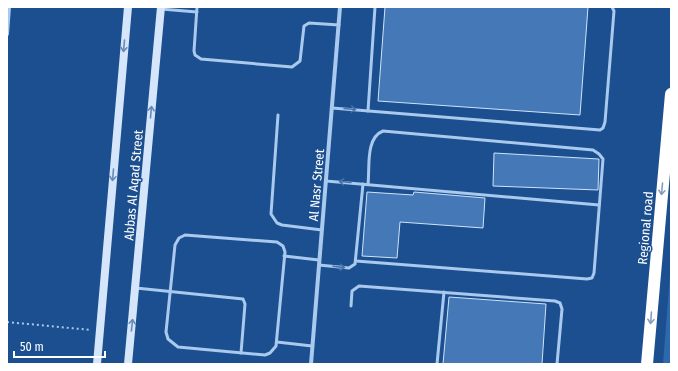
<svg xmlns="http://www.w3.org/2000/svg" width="678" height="371" viewBox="0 0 678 371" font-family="'Fira Sans Condensed',sans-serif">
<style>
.green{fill:#2e69ad}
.building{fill:#4478b7;stroke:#cfe3fa}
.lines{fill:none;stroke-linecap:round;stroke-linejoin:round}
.path{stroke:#a9c9ee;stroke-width:2;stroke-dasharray:2 3;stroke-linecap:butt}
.lane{stroke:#a9c9ee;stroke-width:3}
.street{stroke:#a9c9ee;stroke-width:4}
.secondary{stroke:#d6e6fa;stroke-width:8}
.highway{stroke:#fff;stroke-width:12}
.oneway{stroke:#668bba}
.oneway2{stroke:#4674ac}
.oneway3{stroke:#829ec1}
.labels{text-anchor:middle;stroke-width:3;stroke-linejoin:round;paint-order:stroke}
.street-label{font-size:13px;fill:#fff;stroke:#1b4f8f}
</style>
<rect width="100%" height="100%" fill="#1b4f8f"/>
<polygon class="green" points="671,262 671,364 663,364"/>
<g class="building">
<polygon points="385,7 588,7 580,115 378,101"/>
<polygon points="494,153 599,159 598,190 493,186"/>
<polygon points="367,192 413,195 414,192 485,198 483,228 400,222 397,258 362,256"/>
<polygon points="449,297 546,304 542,364 443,364"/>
</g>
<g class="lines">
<polyline class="path" points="7,322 91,330"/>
<g class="lane">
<polyline points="197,7 194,51 195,55 201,59 292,67 300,61 304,26 309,23 339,25"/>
<polyline points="161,9 197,12"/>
<polyline points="332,108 600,130 603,128 605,122 614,11 612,7"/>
<polyline points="368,111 375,7"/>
<polyline points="278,115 271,214 277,223 282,225 322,230"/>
<polyline points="326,181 599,205"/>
<polygon points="185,235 277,242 283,246 285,252 276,346 270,353 265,355 178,347 168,339 166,332 175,245 179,238"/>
<polyline points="284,256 319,260"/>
<path d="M356,261L587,279L592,278L594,273L603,159L599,154L593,150L383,131C365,138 370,168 368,184"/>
<polyline points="319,265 349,268 355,264 363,184"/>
<polyline points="136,288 243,299 245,304 241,353"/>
<polyline points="351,306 352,291 359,286 555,301 560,303 562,309 557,364"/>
<polyline points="277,342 312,346"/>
<polyline points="437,364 444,292"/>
</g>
<g class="street">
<polyline points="7,34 9,7"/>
<polyline points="311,364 340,7"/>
</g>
<g class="secondary">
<polyline points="97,364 128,7"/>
<polyline points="128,364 161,7"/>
</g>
<polyline class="highway" points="647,364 671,94"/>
</g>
<defs><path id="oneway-shaft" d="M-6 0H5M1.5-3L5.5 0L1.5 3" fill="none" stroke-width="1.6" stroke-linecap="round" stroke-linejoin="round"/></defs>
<g class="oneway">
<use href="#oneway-shaft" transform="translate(124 46) rotate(95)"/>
<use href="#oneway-shaft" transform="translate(151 112) rotate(-85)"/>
<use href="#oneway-shaft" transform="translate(113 175) rotate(95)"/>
<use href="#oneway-shaft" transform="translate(132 325) rotate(-84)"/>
</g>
<g class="oneway2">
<use href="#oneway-shaft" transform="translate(350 109) rotate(5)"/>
<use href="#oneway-shaft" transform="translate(345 182) rotate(-175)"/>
<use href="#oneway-shaft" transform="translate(339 267) rotate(7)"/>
</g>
<g class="oneway3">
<use href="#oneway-shaft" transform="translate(662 189) rotate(95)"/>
<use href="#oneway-shaft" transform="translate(651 318) rotate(94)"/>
</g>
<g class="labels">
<g class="street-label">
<text transform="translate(133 185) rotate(-85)" y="5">Abbas Al Aqad Street</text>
<text transform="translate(316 185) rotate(-85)" y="5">Al Nasr Street</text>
<text transform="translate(645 228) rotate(-85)" y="5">Regional road</text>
</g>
</g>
<rect width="678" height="371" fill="none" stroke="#ffffff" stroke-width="16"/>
<path d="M14 351v6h91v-6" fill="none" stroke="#ffffff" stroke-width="2"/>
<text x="20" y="351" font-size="12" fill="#ffffff" stroke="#1b4f8f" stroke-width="3" paint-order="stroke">50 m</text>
</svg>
